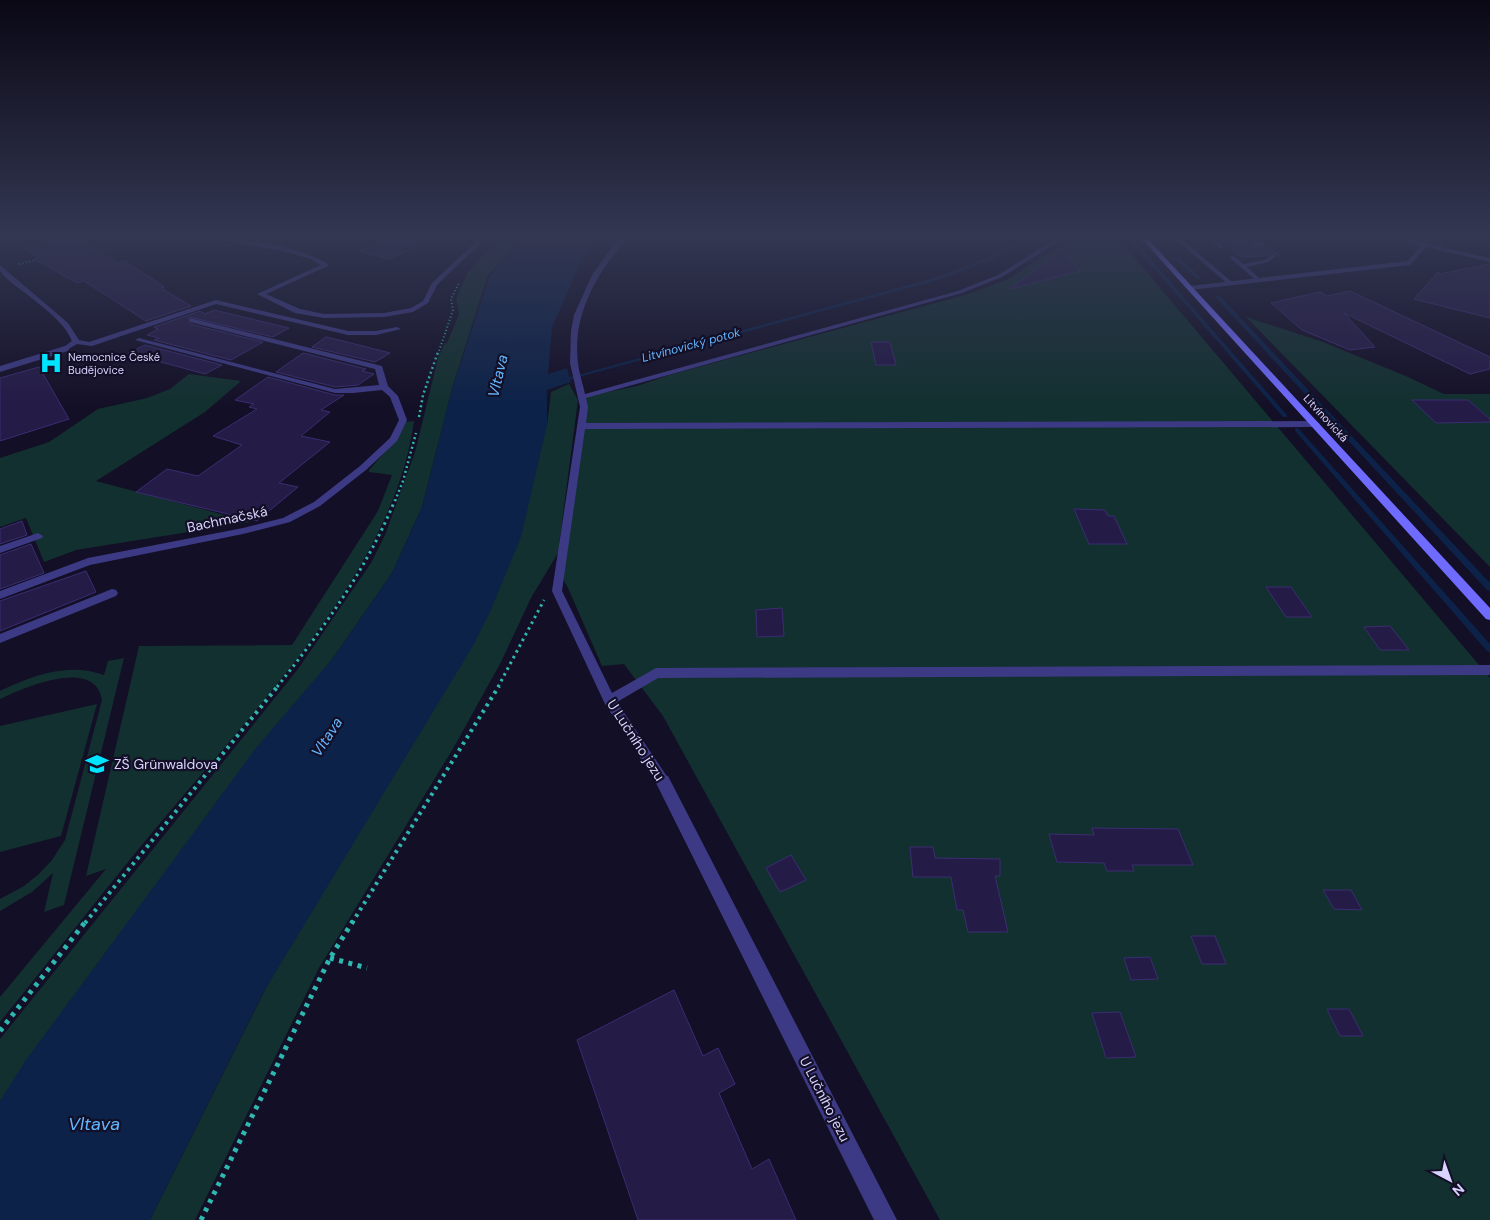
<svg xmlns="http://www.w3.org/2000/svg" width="1490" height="1220" viewBox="0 0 1490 1220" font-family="'DM Sans',sans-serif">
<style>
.green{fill:#12302f}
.water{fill:#0c2248}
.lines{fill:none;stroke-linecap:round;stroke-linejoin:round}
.stream{fill:#0c2248;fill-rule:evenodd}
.building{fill:#241b47;stroke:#3b2d73}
.path-far4{stroke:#2fb8b0;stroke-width:2;stroke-dasharray:1 2.5;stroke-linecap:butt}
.path-far3{stroke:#2fb8b0;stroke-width:2.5;stroke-dasharray:2 3;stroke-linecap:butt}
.path-far2{stroke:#2fb8b0;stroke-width:3;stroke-dasharray:2.5 4;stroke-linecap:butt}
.path-far1{stroke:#2fb8b0;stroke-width:4;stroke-dasharray:3 4.5;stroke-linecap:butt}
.path{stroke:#2fb8b0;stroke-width:5;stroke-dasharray:4 5.5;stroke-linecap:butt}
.lane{fill:#3d3a85;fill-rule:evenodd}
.street{fill:#3d3a85;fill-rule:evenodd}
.secondary{fill:#6f6bff;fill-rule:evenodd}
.labels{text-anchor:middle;stroke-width:4.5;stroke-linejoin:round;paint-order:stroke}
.far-poi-label{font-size:11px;fill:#d9d4ff;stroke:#130f26;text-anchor:start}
.far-street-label{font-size:11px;fill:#d9d4ff;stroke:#130f26}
.far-water-label{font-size:12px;font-style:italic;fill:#62b6ff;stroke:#130f26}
.street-label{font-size:14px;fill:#d9d4ff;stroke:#130f26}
.poi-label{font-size:14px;fill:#d9d4ff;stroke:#130f26;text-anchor:start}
.water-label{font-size:15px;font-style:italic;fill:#62b6ff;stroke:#130f26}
.near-water-label{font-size:18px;font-style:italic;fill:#62b6ff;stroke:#130f26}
</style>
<rect width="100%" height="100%" fill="#130f26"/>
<g class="green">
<polygon points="500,237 524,237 488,275 453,385 422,507 392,573 333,658 0,1101 0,1039 298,669 371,563 385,535 415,452 438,358 445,343 447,343 459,314 456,299 468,272"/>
<polygon points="1072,237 1117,237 1490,678 1490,1220 940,1220 663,716 624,664 602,666 568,588 559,572 582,397 637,386 669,375 965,295 1009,279"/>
<polygon points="1246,317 1323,342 1408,377 1444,394 1490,394 1490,567"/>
<polygon points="189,374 241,381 205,412 96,481 251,522 76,550 44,562 26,518 0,527 0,458 49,442 98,409 147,398 170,389"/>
<polygon points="569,384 578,400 558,553 531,598 501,662 454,747 319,968 195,1220 150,1220 547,425 551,392"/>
<path d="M414,421C395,566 257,707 166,816C109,884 55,954 0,1022V997L106,869L86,876L139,646L292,645L378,511L392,475L369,472V470L398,437L405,422Z"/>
<path d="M124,658L64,905L44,912L53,873L32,892L0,911V899L24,886L39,874L52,860L65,840L102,700C95,656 23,688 0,699V691C33,675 69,662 104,675L108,661Z"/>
<polygon points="97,704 61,836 0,852 0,726"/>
</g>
<polygon class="water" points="526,237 604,237 582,258 552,328 548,374 567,368 571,382 547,390 547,425 521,537 490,612 474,644 263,993 150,1220 0,1220 0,1101 26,1060 256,748 333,658 392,573 422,507 453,385 490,275"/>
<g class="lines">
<g class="stream">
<polygon points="1025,237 1029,237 994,259 938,280 564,381 559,380 934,278 990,257"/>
<polygon points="1127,237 1131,237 1287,415 1287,417 1283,417"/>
<polygon points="1171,258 1179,258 1201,277 1201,279 1197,279 1176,260 1171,260"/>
<polygon points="1216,296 1220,296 1490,583 1490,591 1487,590 1216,298"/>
<polygon points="1297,428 1299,429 1490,644 1490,652 1487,651 1295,431 1295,429"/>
</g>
</g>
<g class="building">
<polygon points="49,237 60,239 75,237 118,263 125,261 164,287 161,288 191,306 146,321 84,281 77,283 34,259 39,258 25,248 44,243"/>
<polygon points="393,237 436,237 389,259 360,251"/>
<polygon points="1219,237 1256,237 1252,243 1252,247 1265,248 1267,246 1280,256 1272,252 1266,256 1241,257"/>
<polygon points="1062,251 1080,271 1010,289 1010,288"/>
<polygon points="1490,264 1490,318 1414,299 1438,272 1440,274"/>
<polygon points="1350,291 1490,357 1490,369 1470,374 1344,313 1375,347 1350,350 1302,330 1271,303 1320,292 1327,296"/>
<polygon points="214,310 289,328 273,337 189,317 190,324 263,342 231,360 154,340 159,338 147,335 158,329 154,327 200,311 205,314"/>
<polygon points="326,337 343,341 390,353 375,362 312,347"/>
<polygon points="871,342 890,342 896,365 876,365"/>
<polygon points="145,345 222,365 205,374 128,353"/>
<polygon points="303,353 366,369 362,371 374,374 358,385 335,387 276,372"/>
<polygon points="39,367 69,419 0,441 0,378"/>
<polygon points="268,377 335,395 344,395 321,410 330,412 301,436 330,442 279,483 298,487 257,521 136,492 167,469 198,476 242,445 213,436 257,409 249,407 254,404 235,400"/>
<polygon points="1412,400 1468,400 1490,419 1490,422 1436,423"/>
<polygon points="1074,509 1105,510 1108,516 1114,516 1127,544 1089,544"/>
<polygon points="22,521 27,535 0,544 0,529"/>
<polygon points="31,544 44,573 0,589 0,555"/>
<polygon points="86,571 96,592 0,631 0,601"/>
<polygon points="1266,587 1291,587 1312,617 1286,617"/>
<polygon points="782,608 784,636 757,637 756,610"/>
<polygon points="1390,626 1409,650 1380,650 1364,627"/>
<polygon points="1092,828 1178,829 1193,865 1132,865 1134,871 1107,871 1104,863 1057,862 1049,834 1094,835"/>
<polygon points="910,847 933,847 935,858 1000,859 1000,876 995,876 1008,932 968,932 963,910 957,910 951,877 913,877"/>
<polygon points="791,855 806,880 780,892 766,868"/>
<polygon points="1323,890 1351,890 1362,910 1334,909"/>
<polygon points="1191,936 1215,936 1226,964 1202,964"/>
<polygon points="1150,957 1158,979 1131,980 1124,958"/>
<polygon points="674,990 703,1056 718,1048 735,1084 719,1093 752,1169 769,1159 796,1220 638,1220 577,1040"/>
<polygon points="1327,1009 1349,1009 1363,1036 1340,1036"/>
<polygon points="1120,1012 1136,1057 1106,1058 1092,1013"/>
</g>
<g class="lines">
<g class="path-far4">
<polyline points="19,264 35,260"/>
<polyline points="438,354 453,310 451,299 459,283"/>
</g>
<g class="path-far3">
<polyline points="419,417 423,395 438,352"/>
<polyline points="395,501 403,481 416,433"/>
</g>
<g class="path-far2">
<path d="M277,687C323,629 367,569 395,500"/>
<polyline points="498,687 544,600"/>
</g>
<g class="path-far1">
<polyline points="85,923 278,686"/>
<polyline points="352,923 499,686"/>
</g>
<g class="path">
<polyline points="330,958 367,968"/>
<polyline points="0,1031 86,921"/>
<polyline points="201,1220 330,958 353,921"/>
</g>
<g class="lane">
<path d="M203,237C214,236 226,238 238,240C270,244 300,248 328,264V266L266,294L300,309L324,314L384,313L411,308L423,301L432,283L481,237H487L437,285L428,303L413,312L384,317L324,318L295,313L257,294L321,265L311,259L283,251Z"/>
<path d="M622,237H628C597,273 572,314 578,363C579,373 583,384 585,394L958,291L998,275L1059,237H1066L1002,277L962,293L586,398L588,407L586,423L1316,421L1320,424L1316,427L585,429L562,591L612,693L656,668L1490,665V675L658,678L617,702L670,781L668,785L663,787L658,785L605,704L552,591L580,407L570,363L571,331L574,315L592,275L612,247Z"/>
<polygon points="1173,237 1179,237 1232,282 1232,284 1228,284"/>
<polygon points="1206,237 1212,237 1225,248 1220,249"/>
<polygon points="1258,238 1265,244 1265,246 1253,246 1253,244 1258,243 1255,240"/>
<polygon points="1273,254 1276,256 1268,262 1247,267 1260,279 1260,281 1258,282 1229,257 1234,256 1243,264 1264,260"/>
<path d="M0,265L68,323L79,340L89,342L216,300L348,331H376L397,327L401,329L376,335H348L216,304L92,346L77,344L65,351L61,349L72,341C62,316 25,295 5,277L0,271Z"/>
<polygon points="190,318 382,366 388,386 398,396 407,420 397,441 366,470 320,506 290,522 243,534 90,565 0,599 0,591 88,558 243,528 283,518 314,502 360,466 390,438 399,420 390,397 382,390 353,393 335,393 135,340 139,338 335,389 379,385 375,369 190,322"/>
<polygon points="38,533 43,536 42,538 0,553 0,546"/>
<polygon points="112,589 116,590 118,593 116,596 0,643 0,634"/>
</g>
<g class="street">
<polygon points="1387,237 1397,237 1422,242 1427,237 1433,237 1428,244 1490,258 1490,262 1426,247 1410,265 1190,290 1186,288 1190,286 1408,261 1420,246"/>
<polygon points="65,346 69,349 68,351 0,372 0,366"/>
<polygon points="663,775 668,776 897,1220 874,1220 655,781 658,776"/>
</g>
<polygon class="secondary" points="1140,237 1146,237 1490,608 1490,620 1486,619"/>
</g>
<linearGradient id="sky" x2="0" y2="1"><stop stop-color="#0a0815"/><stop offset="0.58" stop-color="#333752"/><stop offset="1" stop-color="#333752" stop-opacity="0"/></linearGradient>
<rect width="1490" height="407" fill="url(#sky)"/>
<defs>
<symbol id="hospital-bare" viewBox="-9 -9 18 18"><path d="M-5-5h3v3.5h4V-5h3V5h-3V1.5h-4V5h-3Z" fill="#00e5ff" stroke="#130f26" stroke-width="2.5" paint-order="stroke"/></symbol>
<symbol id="school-bare" viewBox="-9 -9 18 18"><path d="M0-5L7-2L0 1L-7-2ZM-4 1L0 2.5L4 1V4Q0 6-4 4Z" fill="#00e5ff" stroke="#130f26" stroke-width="2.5" paint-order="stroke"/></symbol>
</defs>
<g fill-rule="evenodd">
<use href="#hospital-bare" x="35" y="347" width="32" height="32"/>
<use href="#school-bare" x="81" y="748" width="32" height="32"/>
</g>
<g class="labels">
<g class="far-poi-label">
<text x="68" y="361">Nemocnice České<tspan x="68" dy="13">Budějovice</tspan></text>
</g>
<g class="far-street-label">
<text transform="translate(1326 418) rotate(47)" y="4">Litvínovická</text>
</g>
<g class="far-water-label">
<text transform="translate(691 345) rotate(-15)" y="4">Litvínovický potok</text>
</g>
<g class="street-label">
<text transform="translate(227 519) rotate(-12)" y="5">Bachmačská</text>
<text transform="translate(636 740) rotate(57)" y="5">U Lučního jezu</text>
<text transform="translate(825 1099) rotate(63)" y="5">U Lučního jezu</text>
</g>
<g class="poi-label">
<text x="114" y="769">ZŠ Grünwaldova</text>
</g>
<g class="water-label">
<text transform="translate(498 376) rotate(-77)" y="5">Vltava</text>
<text transform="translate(327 737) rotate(-57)" y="5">Vltava</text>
</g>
<g class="near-water-label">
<text x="94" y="1130">Vltava</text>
</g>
</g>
<g transform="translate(1450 1180) rotate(139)" stroke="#130f26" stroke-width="4" paint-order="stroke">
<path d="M0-4L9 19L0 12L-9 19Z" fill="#d9d4ff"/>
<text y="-8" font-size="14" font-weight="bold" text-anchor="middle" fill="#d9d4ff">N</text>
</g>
</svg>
